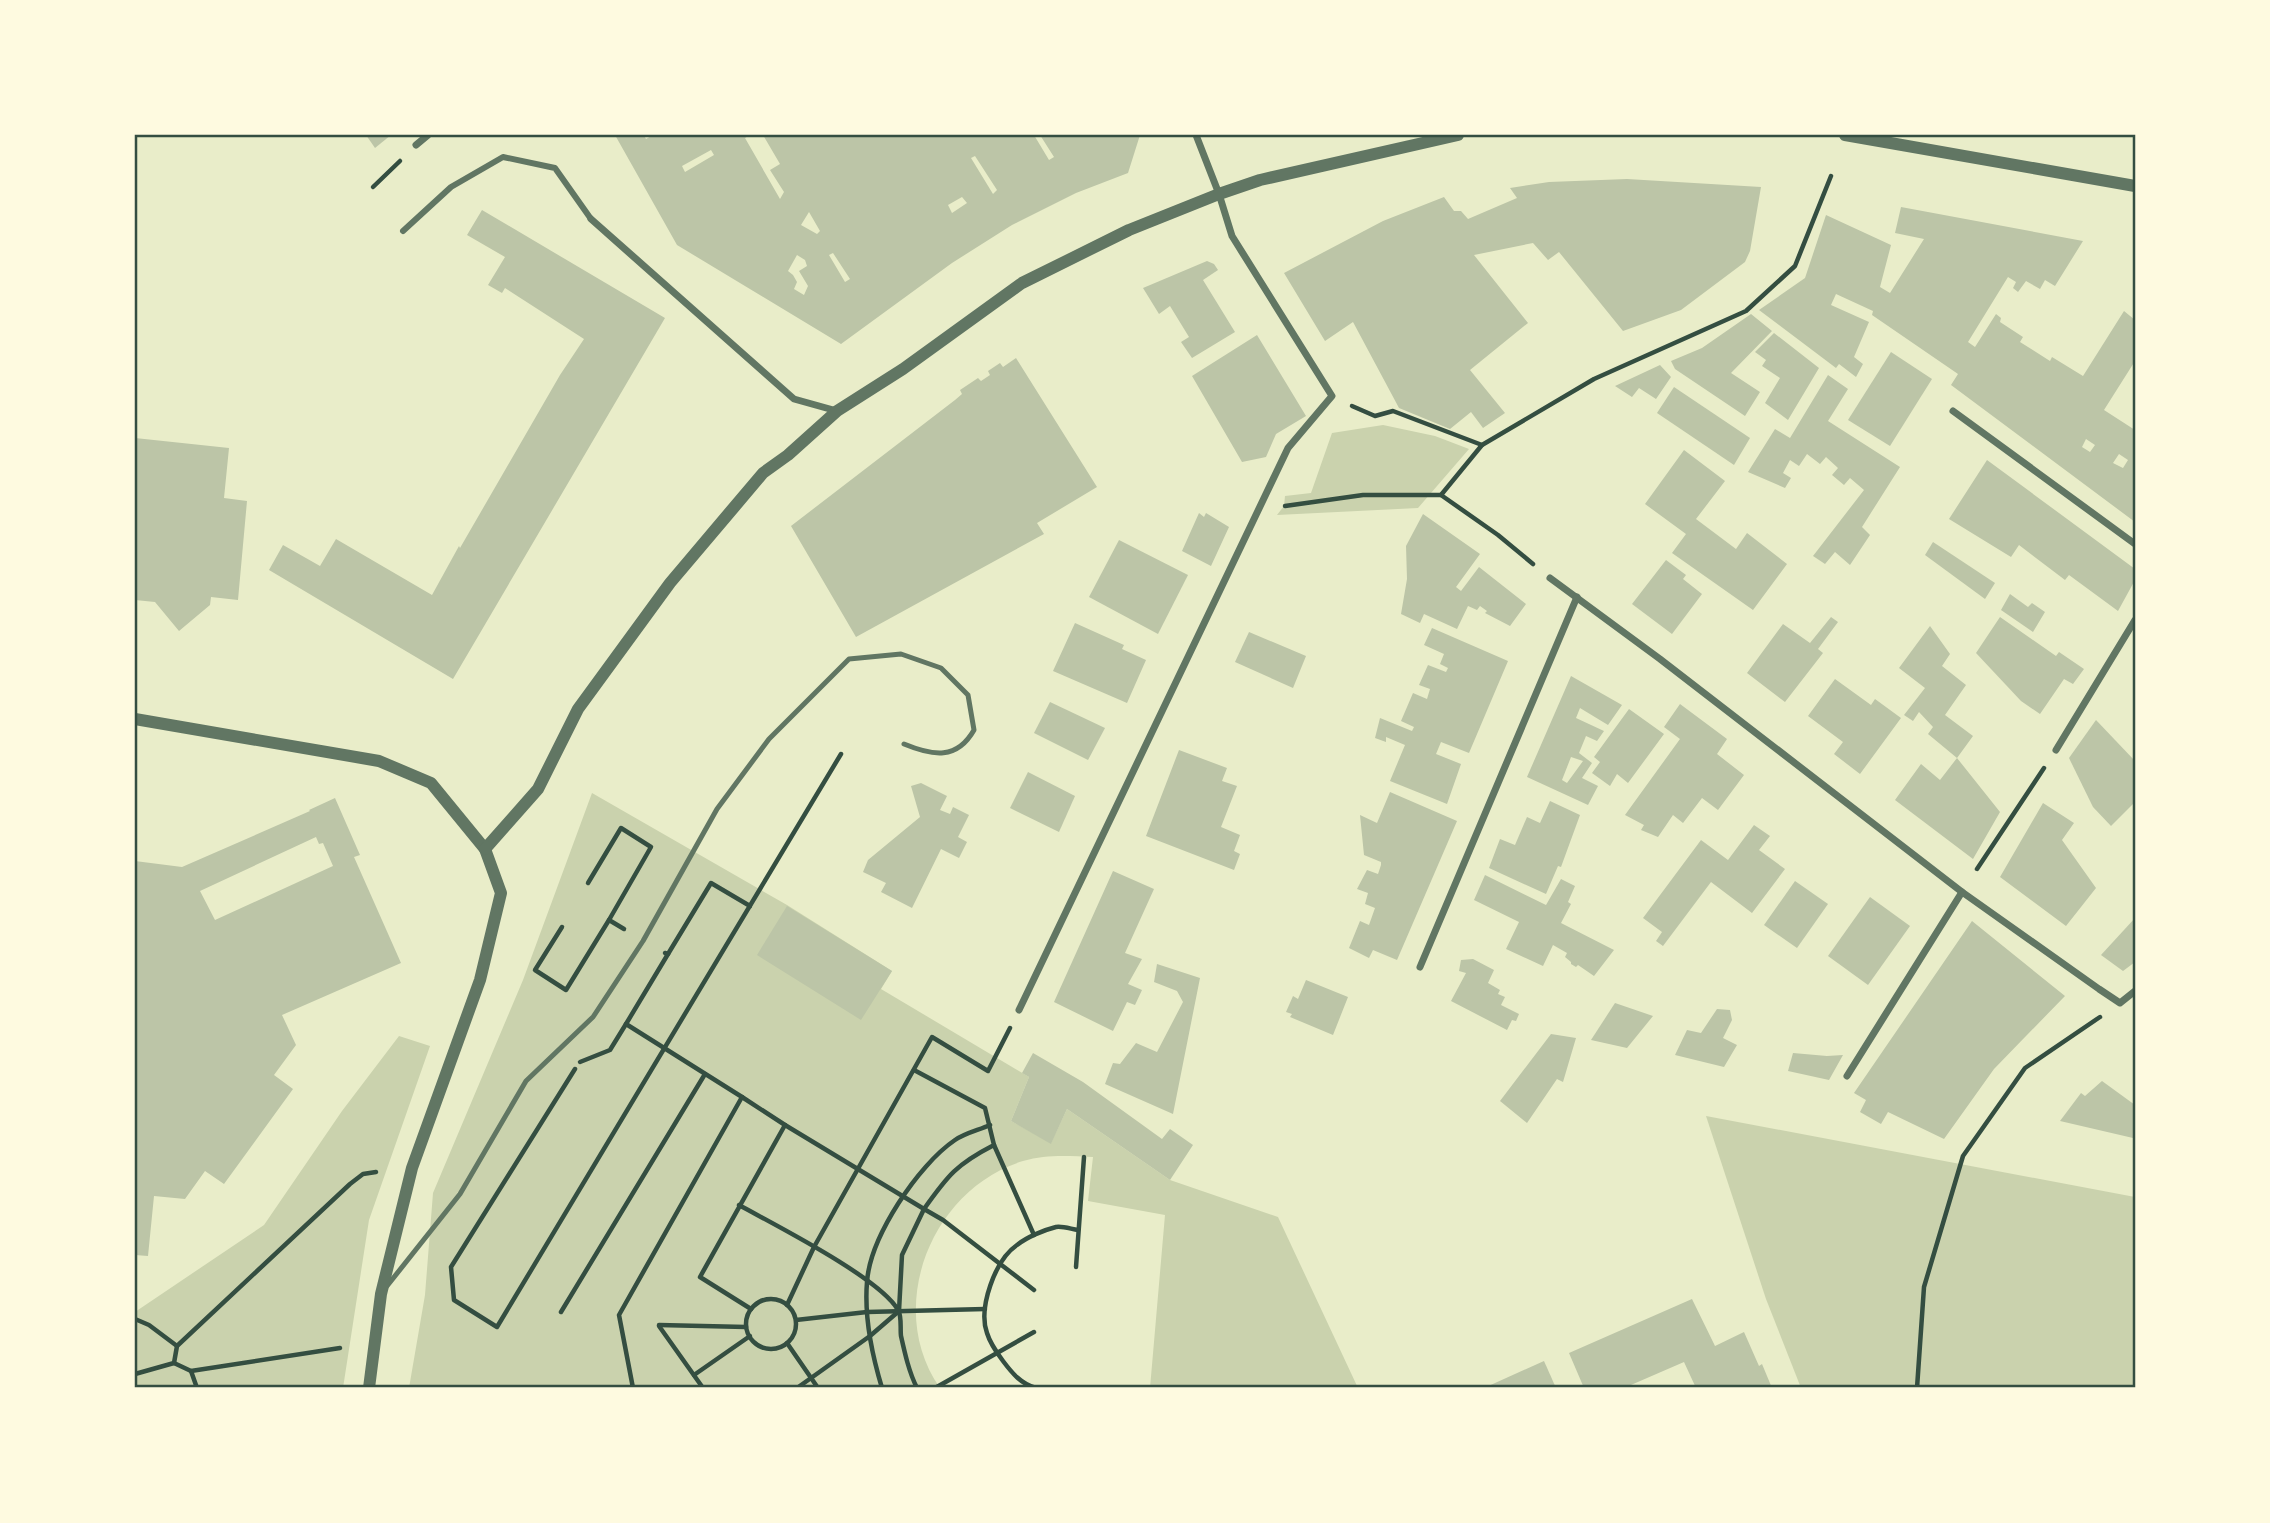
<svg xmlns="http://www.w3.org/2000/svg" width="2270" height="1523" viewBox="0 0 2270 1523" font-family="'Alegreya Sans',sans-serif">
<style>
.green{fill:#cad2ad}
.building{fill:#bcc5a7;fill-rule:evenodd}
.lines{fill:none;stroke-linecap:round;stroke-linejoin:round}
.path{stroke:#344e41;stroke-width:4.5}
.service{stroke:#617663;stroke-width:5}
.pedestrian{stroke:#617663;stroke-width:6}
.minor{stroke:#617663;stroke-width:7}
.tertiary{stroke:#617663;stroke-width:12}
.neatline{fill:none;stroke:#344e41;stroke-width:2.5}
</style>
<rect width="100%" height="100%" fill="#e9edc9"/>
<g class="green">
<polygon points="1383,425 1435,436 1469,449 1418,508 1277,515 1284,506 1285,496 1311,493 1332,433"/>
<path d="M592,793L787,905L892,971L881,989L1029,1077L1011,1121L1051,1143L1067,1109L1170,1180L1278,1217L1358,1388H1150L1165,1215L1088,1201L1093,1157C1069,1156 1047,1154 1023,1161C931,1189 884,1308 940,1388H409L425,1295L433,1193L523,980Z"/>
<polygon points="399,1036 430,1046 369,1220 343,1388 135,1388 135,1312 264,1225 342,1111"/>
<polygon points="1706,1116 2135,1197 2135,1388 1801,1388 1766,1299"/>
</g>
<g class="building">
<polygon points="366,135 391,135 375,148"/>
<path d="M615,135H644L646,139L653,135H750L745,138L780,199L784,192L770,170L780,164L763,135H1034L1049,160L1054,157L1040,135H1094L1095,137L1098,135H1140L1128,173L1076,193L1012,225L952,263L841,344L677,245ZM711,150L714,155L685,172L682,166ZM975,156L997,190L993,194L971,158ZM962,197L967,203L952,213L948,205ZM809,212L820,231L817,234L801,225ZM833,253L850,279L845,282L829,255ZM797,255L805,260L807,266L799,271L808,286L804,295L794,289L797,282L793,275L788,271Z"/>
<polygon points="1627,179 1761,187 1750,251 1745,262 1681,310 1623,331 1559,252 1548,260 1533,243 1474,255 1528,323 1470,370 1505,413 1483,428 1471,412 1450,429 1399,408 1353,322 1325,341 1284,273 1383,221 1444,197 1454,211 1461,211 1468,219 1517,198 1510,188 1549,182"/>
<path d="M1901,207L2083,241L2055,286L2045,280L2040,289L2026,281L2018,292L2013,288L2016,282L2008,277L1968,342L1975,347L1996,314L2001,318L2000,322L2023,337L2020,342L2050,361L2052,357L2083,376L2124,311L2135,320V361L2104,410L2135,430V522L1951,385L1958,374L1872,315L1873,311L1836,294L1831,305L1869,322L1854,357L1863,364L1856,377L1839,364L1836,368L1759,310L1805,278L1826,215L1891,245L1880,287L1890,293L1924,239L1895,233ZM2086,439L2095,445L2090,452L2082,447ZM2119,454L2128,460L2123,468L2113,463Z"/>
<polygon points="482,210 665,318 453,679 269,570 283,545 320,566 336,539 432,595 459,546 460,548 560,375 584,339 505,288 502,293 488,285 505,257 467,235"/>
<polygon points="1207,261 1214,264 1218,270 1203,280 1235,332 1192,358 1181,342 1189,337 1170,306 1159,314 1143,288"/>
<polygon points="1751,314 1772,331 1731,373 1760,392 1745,416 1675,369 1671,361 1702,348"/>
<polygon points="1774,333 1819,368 1788,420 1765,403 1780,378 1762,366 1766,360 1755,352"/>
<polygon points="1257,335 1306,416 1276,434 1266,457 1242,462 1192,376"/>
<polygon points="1891,352 1932,379 1890,446 1848,420"/>
<polygon points="1016,358 1097,487 1037,523 1044,534 856,637 791,526 955,400 962,394 960,390 978,378 981,381 990,375 988,371 1000,363 1003,367"/>
<polygon points="1660,365 1671,377 1656,399 1639,388 1632,397 1615,386"/>
<polygon points="1828,375 1848,389 1828,421 1900,467 1862,527 1870,535 1850,565 1835,552 1825,564 1813,556 1864,490 1850,478 1844,485 1832,475 1838,468 1826,457 1820,464 1807,454 1799,466 1790,460 1783,473 1791,478 1785,488 1748,472 1775,429 1790,438"/>
<polygon points="1674,387 1750,438 1734,465 1657,413"/>
<polygon points="135,438 229,448 224,498 247,501 238,600 211,597 210,605 179,631 155,602 135,600"/>
<polygon points="1684,450 1725,481 1696,519 1736,549 1747,533 1787,564 1753,610 1672,553 1686,534 1645,504"/>
<polygon points="1987,460 2135,569 2135,580 2118,611 2069,575 2065,580 2019,545 2011,557 1949,519"/>
<polygon points="1199,513 1204,517 1206,513 1229,527 1211,566 1182,551"/>
<polygon points="1423,514 1480,554 1456,587 1461,591 1479,567 1526,604 1510,626 1485,613 1487,611 1480,606 1477,610 1468,606 1457,629 1424,614 1420,623 1401,614 1407,579 1406,546"/>
<polygon points="1119,540 1188,575 1158,634 1089,597"/>
<polygon points="1933,542 1995,583 1985,599 1925,555"/>
<polygon points="1666,560 1686,575 1683,579 1702,594 1672,634 1632,604"/>
<polygon points="2010,594 2028,607 2032,603 2045,612 2033,632 2001,610"/>
<polygon points="1831,617 1838,622 1818,649 1823,653 1785,702 1747,673 1783,624 1810,643"/>
<polygon points="2000,617 2056,656 2059,652 2084,669 2073,684 2064,679 2040,714 2021,701 1976,653"/>
<polygon points="1075,623 1124,645 1122,649 1146,660 1127,703 1053,671"/>
<polygon points="1930,626 1950,654 1942,666 1966,685 1945,715 1973,736 1957,758 1928,734 1933,727 1919,712 1913,721 1904,715 1925,688 1899,668"/>
<polygon points="1432,628 1508,661 1469,753 1441,742 1436,754 1461,764 1447,804 1390,781 1405,745 1386,737 1386,742 1375,738 1380,718 1412,731 1414,727 1401,721 1413,693 1427,699 1430,689 1419,685 1428,665 1446,672 1448,668 1440,664 1444,654 1424,645"/>
<polygon points="1249,632 1306,656 1293,688 1235,662"/>
<path d="M1571,676L1622,705L1608,725L1580,708L1576,718L1604,731L1597,741L1586,736L1579,753L1592,763L1582,778L1598,786L1588,805L1527,777ZM1571,757L1583,761L1567,783L1562,780Z"/>
<polygon points="1835,679 1871,705 1875,699 1901,718 1860,774 1834,754 1843,742 1808,716"/>
<polygon points="1050,702 1105,728 1088,760 1034,733"/>
<polygon points="1680,704 1727,739 1717,754 1744,775 1718,810 1702,798 1683,823 1673,815 1658,837 1641,830 1644,825 1625,815 1680,739 1664,727"/>
<polygon points="1629,709 1664,734 1628,783 1617,774 1610,786 1592,773 1600,762 1594,757"/>
<polygon points="2096,720 2135,761 2135,802 2111,826 2093,807 2069,758"/>
<polygon points="1179,750 1227,768 1222,781 1237,786 1221,827 1240,835 1234,851 1240,854 1234,870 1146,836"/>
<polygon points="1957,758 2000,812 1973,859 1895,800 1921,764 1940,780"/>
<polygon points="1028,772 1075,796 1059,832 1010,808"/>
<polygon points="921,783 947,796 940,810 950,814 953,807 969,815 958,837 967,842 959,858 941,849 912,908 881,892 886,883 863,872 868,860 920,817 911,786"/>
<polygon points="1390,792 1457,821 1397,960 1373,950 1369,958 1349,948 1360,921 1369,925 1375,908 1365,904 1368,893 1357,889 1367,870 1378,874 1381,865 1381,862 1364,855 1360,815 1377,823"/>
<path d="M335,798L360,855L354,857L401,963L282,1015L296,1045L274,1075L293,1089L224,1184L205,1171L185,1199L154,1196L148,1256L135,1255V861L182,867L310,811L309,810ZM316,837L319,844L323,843L333,866L215,920L200,891Z"/>
<polygon points="1550,801 1580,815 1561,867 1558,866 1546,894 1489,868 1500,839 1515,845 1527,817 1540,823"/>
<polygon points="2043,803 2074,823 2062,840 2096,888 2066,926 2000,877"/>
<polygon points="1754,825 1770,836 1759,850 1785,869 1752,913 1711,882 1663,946 1656,941 1662,932 1643,918 1701,840 1728,860"/>
<polygon points="1113,871 1154,889 1125,953 1142,959 1128,984 1142,990 1135,1005 1127,1002 1113,1031 1054,1002"/>
<polygon points="1485,875 1546,905 1561,879 1575,886 1568,902 1571,904 1561,923 1614,950 1594,976 1578,965 1576,967 1571,964 1571,962 1565,957 1567,953 1553,945 1543,966 1506,949 1519,922 1474,900"/>
<polygon points="1795,881 1828,904 1797,948 1764,925"/>
<polygon points="1870,897 1910,926 1868,985 1828,956"/>
<polygon points="787,906 892,971 861,1020 757,955"/>
<polygon points="2135,918 2135,962 2123,971 2101,955"/>
<polygon points="1972,921 2065,996 1994,1069 1944,1139 1888,1112 1881,1124 1860,1112 1866,1100 1854,1093"/>
<polygon points="1473,959 1494,970 1488,983 1500,990 1498,994 1505,997 1501,1005 1519,1014 1516,1021 1512,1020 1507,1030 1451,1001 1466,973 1459,971 1461,960"/>
<polygon points="1157,964 1200,978 1173,1114 1105,1084 1113,1063 1120,1064 1136,1043 1157,1052 1183,1002 1177,991 1154,982"/>
<polygon points="1306,980 1348,997 1333,1035 1290,1017 1292,1014 1286,1012 1293,996 1298,999"/>
<polygon points="1615,1003 1653,1016 1627,1048 1591,1040"/>
<polygon points="1717,1009 1730,1010 1732,1020 1723,1038 1737,1045 1724,1067 1675,1055 1687,1030 1701,1033"/>
<polygon points="1551,1034 1576,1038 1563,1082 1557,1079 1527,1123 1500,1101"/>
<polygon points="1033,1053 1083,1082 1162,1139 1170,1129 1193,1145 1170,1180 1067,1109 1051,1144 1011,1121 1029,1077 1022,1073"/>
<polygon points="1793,1053 1827,1056 1843,1055 1829,1080 1788,1071"/>
<polygon points="2102,1081 2135,1105 2135,1136 2133,1138 2060,1121 2081,1093 2085,1096"/>
<polygon points="1692,1299 1715,1346 1744,1332 1759,1366 1762,1364 1772,1388 1696,1388 1684,1362 1624,1388 1584,1388 1569,1353"/>
<polygon points="1544,1361 1556,1388 1484,1388"/>
</g>
<g class="lines">
<g class="path">
<polyline points="373,187 400,161"/>
<polyline points="1352,406 1375,416 1393,411 1482,445"/>
<polyline points="1285,506 1363,495 1441,495"/>
<polyline points="1533,564 1498,535 1441,495 1482,445 1594,379 1746,311 1795,266 1831,176"/>
<polyline points="1977,869 2044,768"/>
<polyline points="588,883 621,828 651,847 609,920 624,929"/>
<polyline points="562,927 535,970 566,990 609,920"/>
<polyline points="665,953 668,954 711,883 750,906"/>
<polyline points="580,1062 610,1050 626,1024"/>
<polyline points="575,1069 451,1267 454,1300 497,1327 841,754"/>
<path d="M914,1070L985,1108L994,1145C957,1164 948,1175 924,1209L943,1220L1034,1290"/>
<polyline points="742,1097 785,1125"/>
<polyline points="994,1145 1034,1235"/>
<path d="M739,1205C775,1225 880,1278 898,1310C902,1316 900,1328 901,1336C905,1354 909,1372 917,1388"/>
<polyline points="1076,1267 1084,1157"/>
<circle cx="771" cy="1324" r="25"/>
<polyline points="787,1305 814,1247 932,1037 988,1071 1010,1028"/>
<polyline points="751,1309 700,1277 785,1125 924,1209 902,1255 899,1311 870,1336 797,1388"/>
<polyline points="561,1312 705,1074"/>
<polyline points="135,1319 149,1325 177,1346"/>
<polyline points="796,1320 867,1312 985,1309"/>
<polyline points="659,1325 746,1327"/>
<polyline points="659,1326 703,1388"/>
<polyline points="787,1343 818,1388"/>
<polyline points="174,1363 191,1371 340,1348"/>
<polyline points="191,1371 197,1388"/>
<polyline points="135,1374 174,1363 177,1346 350,1184 363,1174 376,1172"/>
<polyline points="694,1375 750,1336"/>
<polyline points="633,1388 619,1315 742,1097 626,1024 668,954"/>
<path d="M882,1388C872,1355 864,1318 867,1282C870,1237 918,1165 955,1140C965,1133 979,1130 990,1125"/>
<polyline points="935,1388 1034,1332"/>
<path d="M1036,1388C1021,1384 1012,1373 1003,1361C997,1353 990,1343 987,1333C978,1308 995,1260 1017,1245C1027,1237 1044,1230 1056,1227C1063,1226 1071,1229 1078,1230"/>
<polyline points="1917,1388 1924,1287 1963,1156 2025,1068 2100,1017"/>
</g>
<path class="service" d="M387,1286L460,1194L526,1081L593,1017L643,941L717,809L769,739L849,659L901,654L941,668L968,695L974,730C957,760 933,756 904,744"/>
<polyline class="pedestrian" points="403,231 451,187 503,157 555,168 591,219"/>
<g class="minor">
<polyline points="416,145 428,135"/>
<polyline points="591,219 794,399 837,411"/>
<polyline points="1953,411 2135,544"/>
<polyline points="1550,578 1660,659 1962,892 2099,989 2120,1003 2135,991"/>
<polyline points="2056,750 2135,620"/>
<polyline points="1420,967 1577,597"/>
<polyline points="1019,1010 1288,448 1332,396 1232,236 1219,194 1196,135"/>
<polyline points="1847,1076 1962,892"/>
</g>
<g class="tertiary">
<polyline points="1845,135 2135,186"/>
<polyline points="135,719 379,761 431,783 485,849 501,893 480,980 412,1168 381,1294 369,1388"/>
<polyline points="485,849 538,789 578,709 670,583 763,473 788,455 837,411 903,369 1022,283 1129,230 1219,194 1260,180 1458,135"/>
</g>
</g>
<rect width="2270" height="1523" fill="none" stroke="#fefae0" stroke-width="273"/>
<rect x="136" y="136" width="1998" height="1250" class="neatline"/>
</svg>
